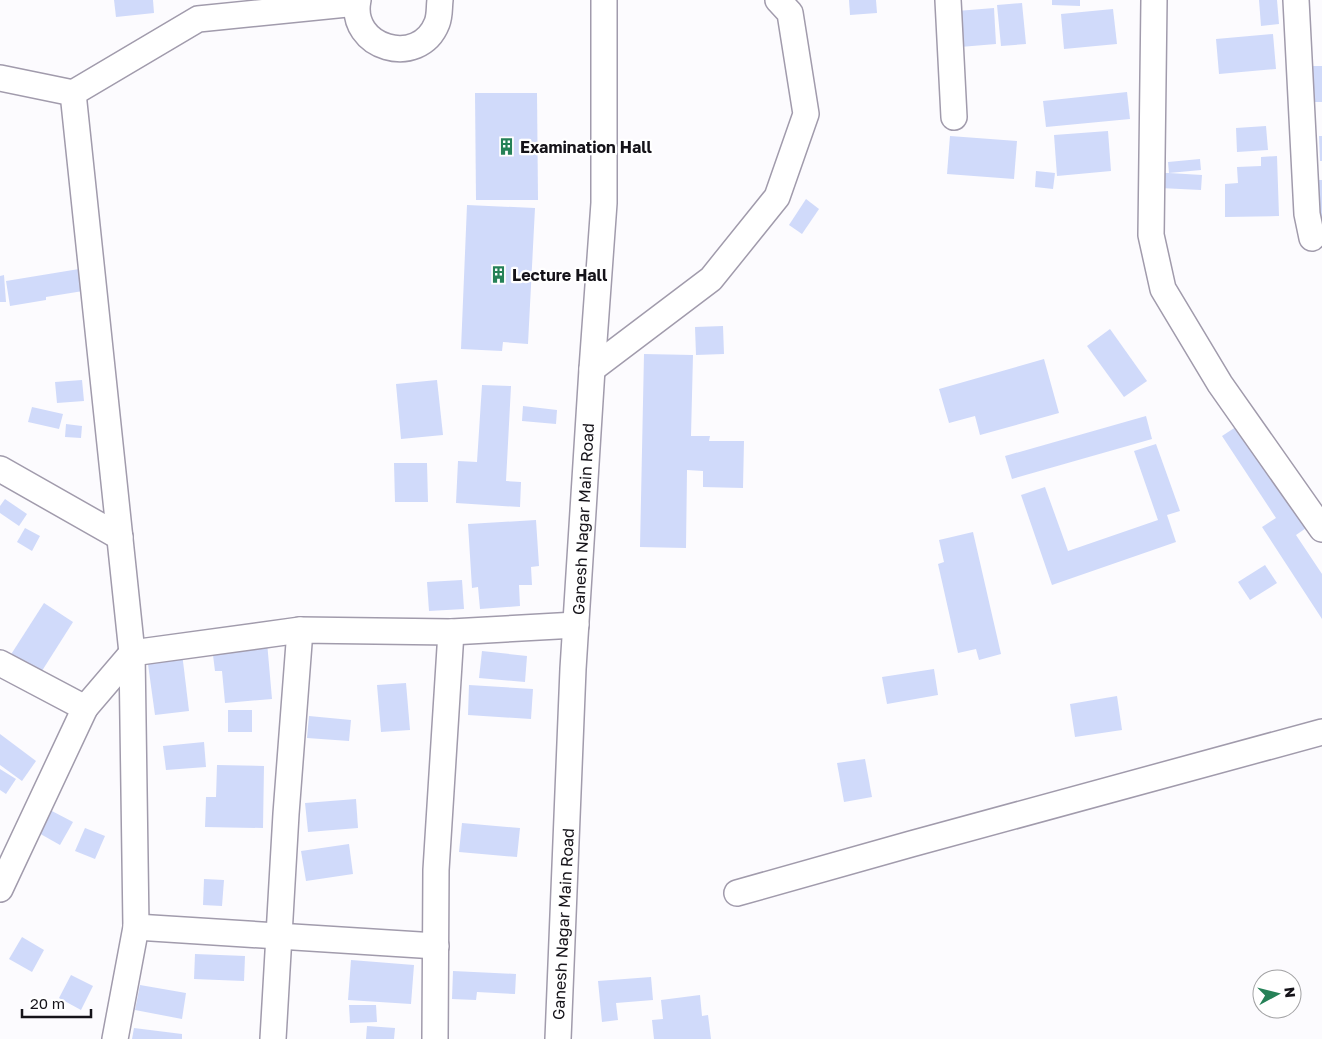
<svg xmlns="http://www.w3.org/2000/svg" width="1322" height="1039" viewBox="0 0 1322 1039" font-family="'Golos Text',sans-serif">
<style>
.building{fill:#d0dafa}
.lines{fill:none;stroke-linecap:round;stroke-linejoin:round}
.minor-casing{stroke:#a19bac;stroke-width:28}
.minor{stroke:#fff;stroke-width:25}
.labels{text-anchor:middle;stroke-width:4.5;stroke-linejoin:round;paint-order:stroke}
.poi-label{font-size:16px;font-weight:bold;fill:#151319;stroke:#fff;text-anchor:start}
.street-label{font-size:16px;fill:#151319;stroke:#fff}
</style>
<rect width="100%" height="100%" fill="#fcfbfe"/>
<g class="building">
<polygon points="114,0 153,0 154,13 116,17"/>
<polygon points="849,0 876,0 877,13 850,15"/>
<polygon points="1052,0 1080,0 1080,6 1052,5"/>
<polygon points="1259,0 1277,0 1279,24 1261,26"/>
<polygon points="1022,3 1026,44 1001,46 997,5"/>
<polygon points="994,8 996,44 960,47 957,11"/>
<polygon points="1113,9 1117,44 1064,49 1061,14"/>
<polygon points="1273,34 1276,69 1219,74 1216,39"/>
<polygon points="1311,66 1322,66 1322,102 1309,102"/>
<polygon points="1127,92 1130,119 1046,127 1043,101"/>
<polygon points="475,93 537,93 538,200 476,200"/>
<polygon points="1266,126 1268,150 1237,152 1236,128"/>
<polygon points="1108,131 1111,171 1057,176 1054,135"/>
<polygon points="950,136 1017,141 1014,179 947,174"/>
<polygon points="1319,136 1322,136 1322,161 1320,161"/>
<polygon points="1277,156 1279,216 1225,217 1225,184 1238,183 1237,167 1261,166 1261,157"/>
<polygon points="1200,159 1201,170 1169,173 1202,175 1201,190 1160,188 1161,173 1169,173 1168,162"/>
<polygon points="1036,171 1055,173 1053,189 1035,187"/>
<polygon points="1312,180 1322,180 1322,223 1309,222"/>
<polygon points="806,199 819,209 802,234 789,225"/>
<polygon points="467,205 535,208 528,344 503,342 502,351 461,349"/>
<polygon points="79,269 83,291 46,297 46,300 10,306 6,281"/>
<polygon points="4,275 6,302 0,302 0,276"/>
<polygon points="723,326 724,354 696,355 695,327"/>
<polygon points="1110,329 1147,381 1124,397 1087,346"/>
<polygon points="644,354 693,355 691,436 710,436 709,441 744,441 743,488 703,487 703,471 687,470 686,548 640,547"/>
<polygon points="1044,359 1059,413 980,435 975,416 949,423 939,389"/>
<polygon points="82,380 84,401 57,403 55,382"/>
<polygon points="437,380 443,435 401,439 396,384"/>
<polygon points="482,385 511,386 506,481 521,482 520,507 456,503 458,461 477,462"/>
<polygon points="523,406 557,410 556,424 522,421"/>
<polygon points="32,407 63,414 59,429 28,422"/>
<polygon points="1146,416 1152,439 1012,479 1005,456"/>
<polygon points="1245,421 1312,524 1296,535 1322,574 1322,619 1262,527 1276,518 1222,436"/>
<polygon points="66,424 82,426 81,438 65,437"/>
<polygon points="1156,444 1180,511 1167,515 1176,542 1052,585 1021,495 1045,487 1068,551 1158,520 1134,451"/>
<polygon points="394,463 427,463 428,502 395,502"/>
<polygon points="5,499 27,514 19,526 0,513 0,506"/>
<polygon points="536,520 539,566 531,567 532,585 519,585 520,606 480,609 478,587 472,588 468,524"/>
<polygon points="25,528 40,536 32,551 17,542"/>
<polygon points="973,532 1001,654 979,660 976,649 958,653 938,564 944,562 939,540"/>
<polygon points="1265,565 1277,583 1250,600 1238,582"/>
<polygon points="462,580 464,609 429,611 427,582"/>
<polygon points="44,603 73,622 40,674 10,656"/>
<polygon points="267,642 272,699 225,703 222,671 215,671 212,647"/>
<polygon points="482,651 527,656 525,682 479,678"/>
<polygon points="182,653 189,711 155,715 147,657"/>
<polygon points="934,669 938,695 887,704 882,677"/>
<polygon points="406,683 410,730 381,732 377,685"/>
<polygon points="469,685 533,689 531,719 468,715"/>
<polygon points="1117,696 1122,730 1075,737 1070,704"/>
<rect x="228" y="710" width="24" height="22"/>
<polygon points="309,716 351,720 349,741 307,738"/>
<polygon points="0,734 36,761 22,781 0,765"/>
<polygon points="204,742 206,767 166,770 163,746"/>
<polygon points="865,759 872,797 844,802 837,763"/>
<polygon points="217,765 264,766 263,828 205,827 206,797 216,797"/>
<polygon points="0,769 16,779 6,794 0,790"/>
<polygon points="356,799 358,828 308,832 305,803"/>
<polygon points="50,810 73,822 60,845 37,832"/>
<polygon points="462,823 520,828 517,857 459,852"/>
<polygon points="85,828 105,836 95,859 75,851"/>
<polygon points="349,844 353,874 306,881 301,851"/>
<polygon points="204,879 224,880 222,906 203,905"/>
<polygon points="22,937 44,950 32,972 9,959"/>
<polygon points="195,954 245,956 244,981 194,979"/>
<polygon points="351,960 414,965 411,1004 348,1000"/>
<polygon points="453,971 516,974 515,994 477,992 476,1000 452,999"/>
<polygon points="71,975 93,986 81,1010 59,998"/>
<polygon points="651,977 653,1000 616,1003 618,1020 602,1022 598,981"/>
<polygon points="140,985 186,993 182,1019 135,1010"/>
<polygon points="700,995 702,1016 708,1015 711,1039 654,1039 652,1020 663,1019 661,1000"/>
<polygon points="349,1005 376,1005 377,1022 350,1023"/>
<polygon points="367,1026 395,1028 394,1039 366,1039"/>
<polygon points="134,1028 182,1034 182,1039 132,1039"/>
</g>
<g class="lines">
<defs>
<g id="minor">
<path d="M358,0C348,48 419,69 437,23C440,15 439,8 440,0"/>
<polyline points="948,0 954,117"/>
<polyline points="1154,0 1151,235 1163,289 1220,384 1322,529"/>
<polyline points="1296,0 1307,214 1312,238"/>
<polyline points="0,78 73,93 132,653 136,927 115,1039"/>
<polyline points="73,93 198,19 357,3"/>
<polyline points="592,369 711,279 777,197 806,114 790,13 778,0"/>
<polyline points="0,469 120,537"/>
<polyline points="0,663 85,708 132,653 300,630 451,632 576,625"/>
<polyline points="0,889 85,708"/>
<polyline points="737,893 911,844 1322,732"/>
<polyline points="136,927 436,946"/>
<polyline points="273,1039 286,814 300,630"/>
<polyline points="435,1039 436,870 451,632"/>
<polyline points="558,1039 573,669 592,369 604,203 604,0"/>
</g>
</defs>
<use href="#minor" class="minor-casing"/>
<use href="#minor" class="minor"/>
</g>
<defs>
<symbol id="building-bare" viewBox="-9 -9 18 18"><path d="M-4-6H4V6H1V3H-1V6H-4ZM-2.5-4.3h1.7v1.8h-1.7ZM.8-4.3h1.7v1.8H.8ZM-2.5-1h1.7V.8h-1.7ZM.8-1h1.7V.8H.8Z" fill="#258157" stroke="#fff" stroke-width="2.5" paint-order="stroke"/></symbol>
</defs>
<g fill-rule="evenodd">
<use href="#building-bare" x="494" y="134" width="25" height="25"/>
<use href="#building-bare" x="486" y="262" width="25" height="25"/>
</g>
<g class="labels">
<g class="poi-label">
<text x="520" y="153">Examination Hall</text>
<text x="512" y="281">Lecture Hall</text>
</g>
<g class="street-label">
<text transform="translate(583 519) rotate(-87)" y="6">Ganesh Nagar Main Road</text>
<text transform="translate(563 924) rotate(-87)" y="6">Ganesh Nagar Main Road</text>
</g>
</g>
<g transform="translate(1277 994) rotate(83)"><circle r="24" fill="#ffffff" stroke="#a1a1a3"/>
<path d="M0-4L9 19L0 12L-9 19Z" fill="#258157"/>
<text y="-8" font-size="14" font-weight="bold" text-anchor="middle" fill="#151319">N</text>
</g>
<path d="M22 1009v8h69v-8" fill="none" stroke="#151319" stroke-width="2.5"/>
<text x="30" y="1009" font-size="15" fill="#151319" stroke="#ffffff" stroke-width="4" paint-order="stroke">20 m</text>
</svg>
